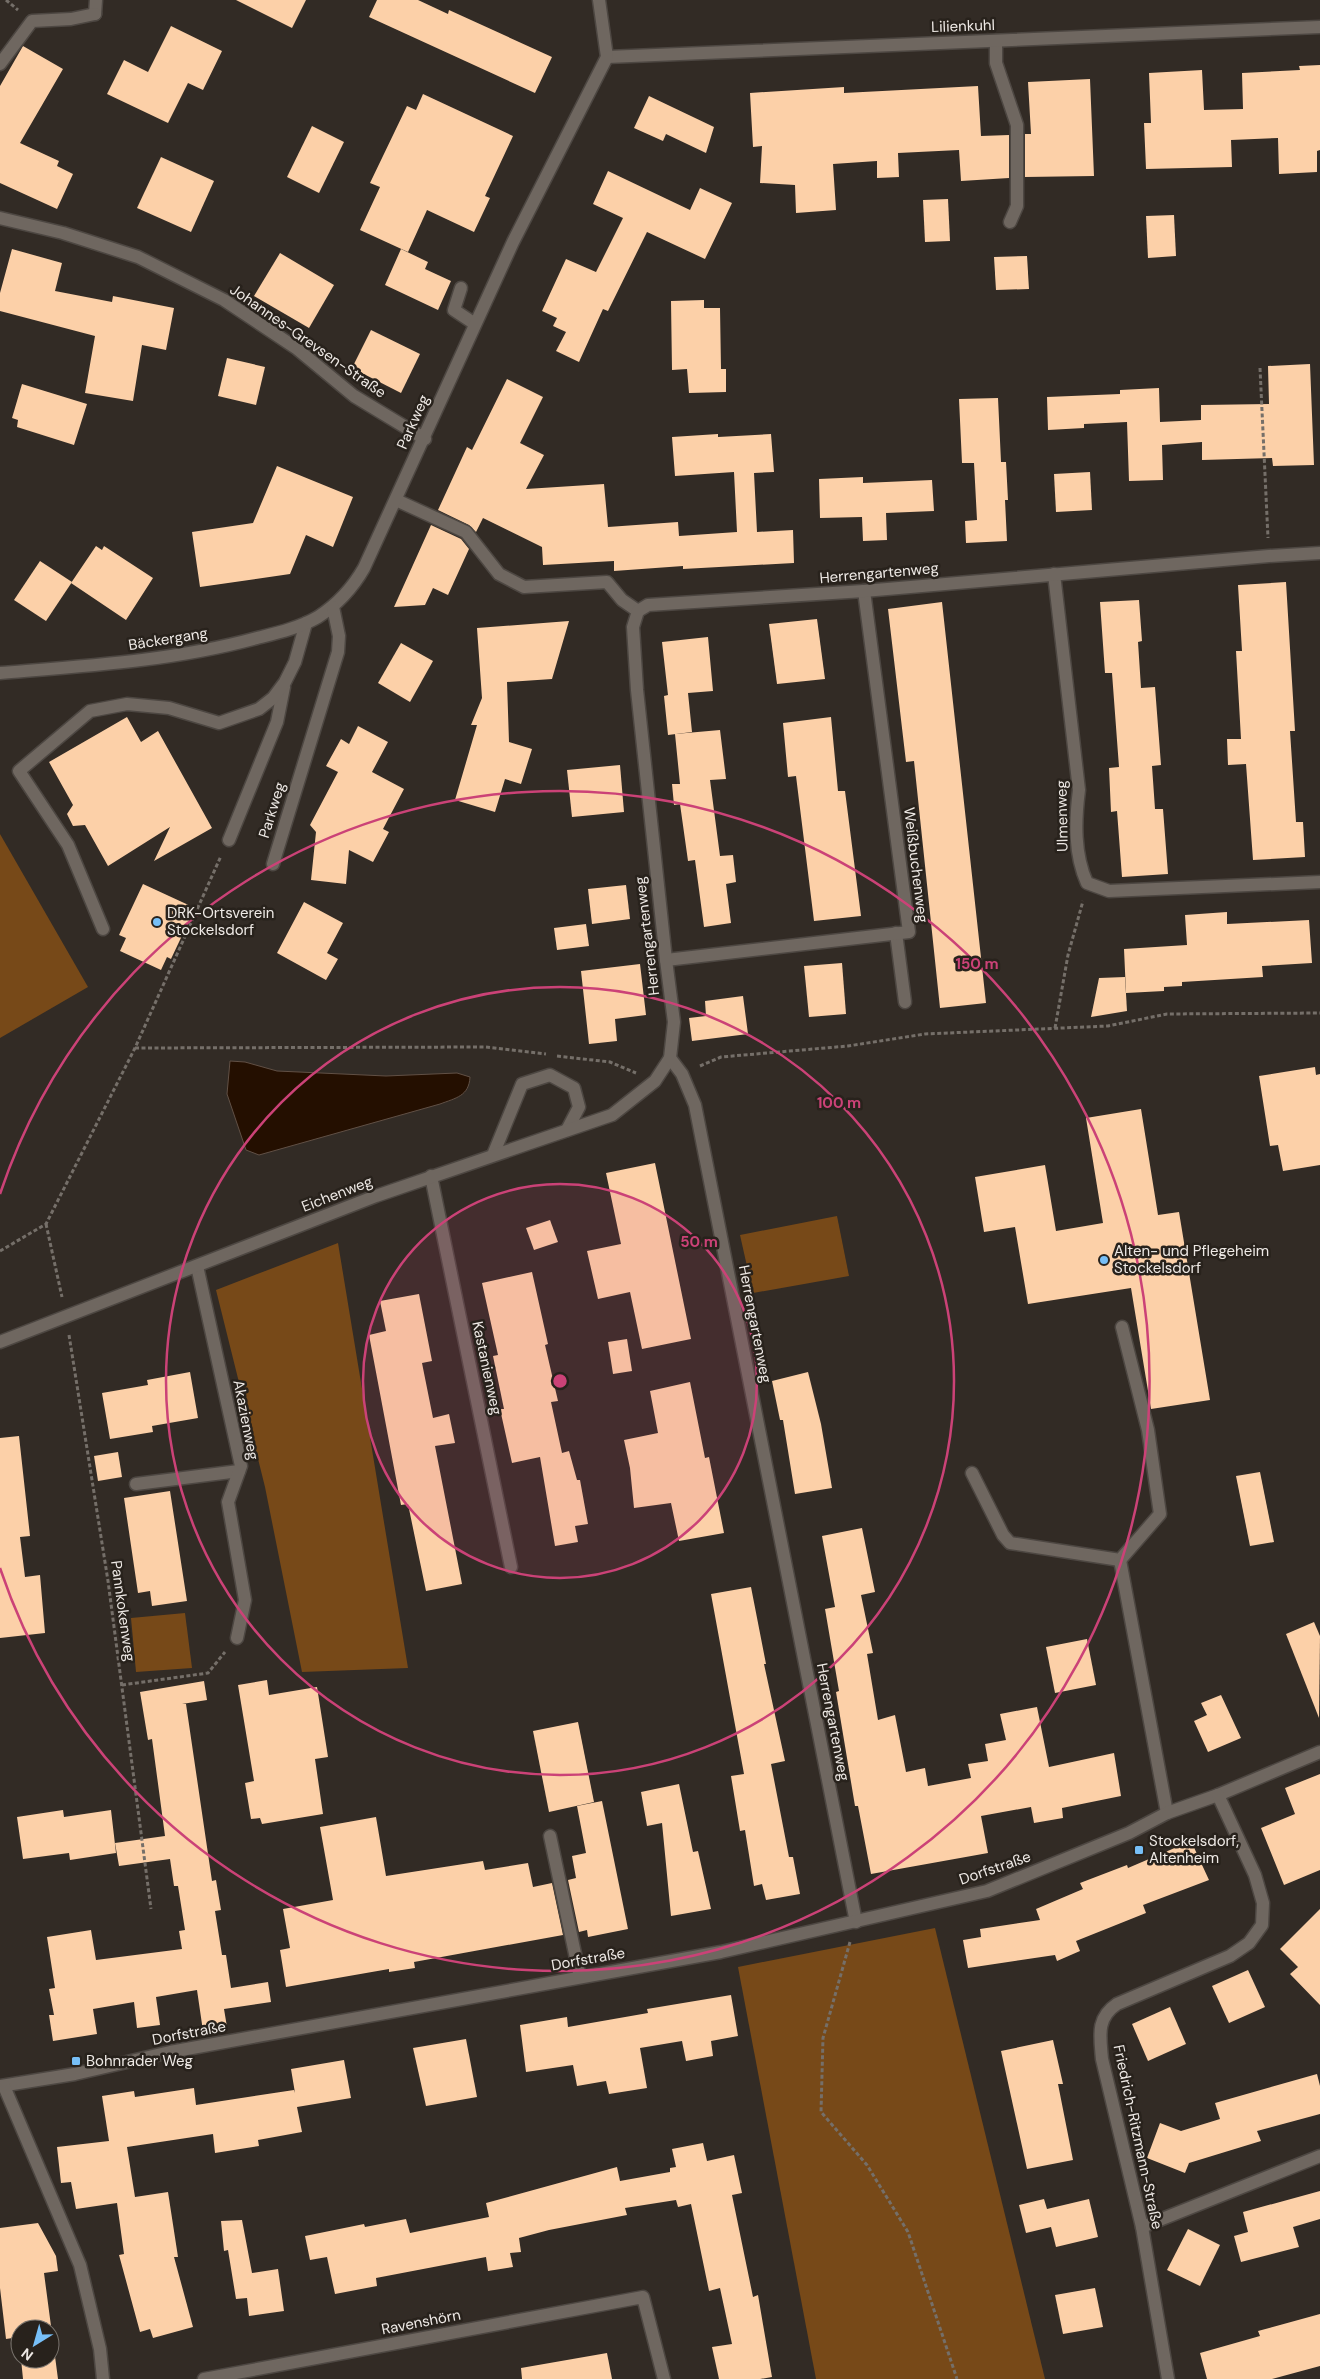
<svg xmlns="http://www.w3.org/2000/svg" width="1320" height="2379" viewBox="0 0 1320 2379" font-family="'DM Sans',sans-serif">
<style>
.green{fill:#774918}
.water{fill:#240f00;stroke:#615045}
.building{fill:#fcd0a8}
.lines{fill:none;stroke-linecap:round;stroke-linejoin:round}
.lane-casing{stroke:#4d4742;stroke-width:15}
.street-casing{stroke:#4d4742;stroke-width:15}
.path{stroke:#756f69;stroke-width:3;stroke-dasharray:4 2.5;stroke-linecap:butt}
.lane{stroke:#6f6760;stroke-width:12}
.street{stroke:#6f6760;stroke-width:12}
.ring{fill:none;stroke:#cb4277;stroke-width:2.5}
.poi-dot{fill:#77bff7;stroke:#28221c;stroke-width:2}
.labels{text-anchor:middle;stroke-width:5;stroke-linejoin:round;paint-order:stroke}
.street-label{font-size:15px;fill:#eee9e5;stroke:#28221c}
.poi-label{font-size:15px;fill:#eee9e5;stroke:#28221c;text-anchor:start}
.centre{fill:#cb4277;stroke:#28221c;stroke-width:2.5}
.ring-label{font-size:15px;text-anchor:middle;font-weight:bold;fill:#cb4277;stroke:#28221c;stroke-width:5;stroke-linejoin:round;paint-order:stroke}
</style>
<rect width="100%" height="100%" fill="#322b25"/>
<g class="green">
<polygon points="0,834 88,987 0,1038"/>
<polygon points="837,1216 849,1276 753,1293 740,1235"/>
<polygon points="338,1243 408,1668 302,1672 265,1487 216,1290"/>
<polygon points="185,1613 192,1668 136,1672 131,1618"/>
<polygon points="935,1928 1045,2379 816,2379 738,1967"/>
</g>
<path class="water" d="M230,1061L245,1062L277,1071L386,1076L457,1073L470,1077C469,1096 456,1098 440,1104L259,1155L246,1150L227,1094Z"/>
<g class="building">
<polygon points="236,0 306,0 292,28"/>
<polygon points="377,0 418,0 448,14 449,10 552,57 535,93 369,17"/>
<polygon points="171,26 222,51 203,90 188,83 168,123 107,94 124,60 148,72"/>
<polygon points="23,46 63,69 20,143 59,161 57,166 73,174 57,209 0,183 0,86"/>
<polygon points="1320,65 1320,150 1317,151 1317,172 1279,174 1278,138 1231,140 1232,167 1146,169 1144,123 1151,123 1149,73 1202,70 1204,110 1243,109 1242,73 1300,70 1299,66"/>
<polygon points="1090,79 1094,176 1025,177 1025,134 1031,134 1028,82"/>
<polygon points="978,86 981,136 1009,135 1009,178 961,181 959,150 898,153 899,177 877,178 877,161 833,164 836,210 796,213 795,185 760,183 762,146 753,147 750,93 844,87 844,93"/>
<polygon points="423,94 513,136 485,196 490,198 474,232 427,210 408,252 360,230 380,187 370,183 407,106 416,110"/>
<polygon points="649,96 714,127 706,153 666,134 663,141 634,128"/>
<polygon points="312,126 344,142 319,193 287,177"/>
<polygon points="161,157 214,181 191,232 137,208"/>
<polygon points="608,171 690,210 700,188 732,203 705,259 647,232 608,311 603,309 579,362 556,351 566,332 553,326 557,318 542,311 566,259 596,272 623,218 593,204"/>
<polygon points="948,199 950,241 925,242 923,200"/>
<polygon points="1174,215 1176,256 1148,258 1146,216"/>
<polygon points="12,249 62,263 55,291 112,302 113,296 174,308 166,350 142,345 133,401 85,393 95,336 0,311 0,293"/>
<polygon points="401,249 428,262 425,269 451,281 438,310 385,285"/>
<polygon points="280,253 334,285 309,328 254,296"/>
<polygon points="1027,256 1029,289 996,290 994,257"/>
<polygon points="704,300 704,308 720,308 721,369 726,369 726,392 689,393 687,369 672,370 671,301"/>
<polygon points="371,330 420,354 401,393 352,368"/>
<polygon points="227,358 265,367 256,405 218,396"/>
<polygon points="1310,364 1314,465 1273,466 1272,458 1202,460 1202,442 1162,445 1163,480 1129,481 1127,422 1084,424 1084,428 1048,430 1047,397 1120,394 1120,390 1159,388 1160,422 1201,420 1201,405 1269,404 1268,366"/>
<polygon points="507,379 543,397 520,443 544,455 526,489 604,484 608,527 678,522 679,536 737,532 734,472 675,476 672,437 718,434 718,437 771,434 774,472 754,473 757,532 793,530 794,563 683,569 683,566 614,571 614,561 543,565 542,547 483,518 476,532 469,525 438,510 467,447 472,450"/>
<polygon points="22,384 87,404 74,445 17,427 18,420 12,418"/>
<polygon points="998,398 1001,462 1006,462 1008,500 1005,500 1007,541 966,543 965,521 977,520 974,463 962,463 959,399"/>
<polygon points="277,466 353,497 333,547 306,535 290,574 200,587 192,532 253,523"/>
<polygon points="1090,472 1092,510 1056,512 1054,474"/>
<polygon points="863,477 863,483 932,480 934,511 886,513 887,540 863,541 862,517 820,518 819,479"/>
<polygon points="431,525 461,539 469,549 448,595 433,588 425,605 394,607"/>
<polygon points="96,546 102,550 104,546 153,578 126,620 71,583"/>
<polygon points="40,561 72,582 46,621 14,600"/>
<polygon points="1286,582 1295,731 1290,731 1296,822 1303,822 1305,857 1253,860 1246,764 1228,765 1227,739 1241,739 1236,651 1242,651 1238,585"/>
<polygon points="1139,600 1142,641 1138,642 1141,688 1155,687 1161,765 1152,766 1155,809 1163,809 1168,874 1122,877 1117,811 1111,812 1109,768 1119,767 1112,673 1105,673 1100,602"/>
<polygon points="942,602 986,1003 940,1008 914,761 906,762 888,609"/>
<polygon points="817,619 825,679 777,684 769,624"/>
<polygon points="569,621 552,679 507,682 509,742 532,749 521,784 505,779 495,812 455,800 477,725 471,725 482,698 477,628"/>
<polygon points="708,637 713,691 688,693 692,732 668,735 664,696 668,695 662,642"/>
<polygon points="401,643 433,661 410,702 378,683"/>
<polygon points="127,717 141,742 158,731 212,828 154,861 170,827 108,866 85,825 73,826 67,814 73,805 49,762"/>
<polygon points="831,717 838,791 845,791 861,916 814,921 796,776 788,777 783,723"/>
<polygon points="358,726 388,742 372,772 404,789 383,829 389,832 373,862 349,850 346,884 311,880 316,832 310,825 338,772 326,766 341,739 349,744"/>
<polygon points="720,730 726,779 710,780 720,856 733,855 736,882 726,884 731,923 704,927 695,860 688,861 680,804 674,805 672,784 680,784 675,734"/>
<polygon points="620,765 624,812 572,817 567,770"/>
<polygon points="143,884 195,908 171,959 167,957 161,970 120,951 126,938 119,935"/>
<polygon points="626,885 630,919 592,924 588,889"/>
<polygon points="304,902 343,923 327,953 338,959 326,980 277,953"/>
<polygon points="1227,912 1227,924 1309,920 1312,963 1262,966 1263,977 1182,982 1182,986 1164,987 1164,991 1126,993 1124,949 1187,945 1185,915"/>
<polygon points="586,924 589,946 557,950 554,928"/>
<polygon points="842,963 846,1014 809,1017 804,966"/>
<polygon points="640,964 646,1015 615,1019 617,1041 589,1044 581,971"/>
<polygon points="1125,977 1127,1011 1091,1017 1099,978"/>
<polygon points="743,996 748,1034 692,1041 689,1018 706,1016 705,1001"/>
<polygon points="1315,1067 1316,1075 1320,1074 1320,1165 1283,1171 1278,1145 1270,1146 1259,1076"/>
<polygon points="1141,1109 1158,1215 1179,1212 1210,1400 1151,1409 1131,1288 1028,1304 1015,1227 984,1232 975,1177 1045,1165 1056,1231 1103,1223 1086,1118"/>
<polygon points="655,1163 691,1339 642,1349 630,1292 598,1299 587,1251 621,1244 606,1173"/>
<polygon points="550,1220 558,1242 534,1250 526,1228"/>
<polygon points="532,1272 548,1344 545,1345 558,1401 551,1402 562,1453 569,1451 577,1480 580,1480 588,1524 575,1526 578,1542 555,1546 540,1457 512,1463 500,1409 504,1409 493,1356 498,1355 482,1283"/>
<polygon points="419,1294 432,1361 422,1363 433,1418 449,1414 455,1443 435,1446 462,1584 426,1591 408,1504 401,1505 369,1335 386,1331 380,1301"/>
<polygon points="627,1339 632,1371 613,1374 608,1342"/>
<polygon points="190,1372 198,1418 152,1426 153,1432 110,1439 102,1393 148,1385 147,1380"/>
<polygon points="808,1372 821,1424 832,1488 795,1494 783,1420 780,1420 772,1381"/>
<polygon points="690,1382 705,1458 709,1457 724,1533 679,1541 671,1503 634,1508 630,1468 624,1440 658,1433 650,1391"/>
<polygon points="19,1436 30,1536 20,1537 25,1577 40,1575 45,1633 0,1638 0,1438"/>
<polygon points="118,1452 122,1477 98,1481 94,1456"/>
<polygon points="1260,1472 1274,1542 1250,1546 1236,1476"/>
<polygon points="170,1491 187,1601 152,1606 150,1591 138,1593 124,1498"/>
<polygon points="862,1528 875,1592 861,1595 873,1653 867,1654 878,1720 895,1715 906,1772 925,1768 928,1786 971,1778 968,1764 988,1761 985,1744 1006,1740 1000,1714 1037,1707 1049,1767 1114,1753 1121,1796 1062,1808 1063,1818 1034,1823 1031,1807 981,1816 988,1853 871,1874 858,1806 855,1806 836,1692 839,1691 825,1609 835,1607 822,1536"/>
<polygon points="751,1587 766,1664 764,1664 785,1761 771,1764 789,1857 793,1857 800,1894 766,1900 762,1884 754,1886 745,1830 740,1831 731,1776 744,1774 711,1594"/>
<polygon points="1314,1622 1320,1636 1319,1718 1286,1634"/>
<polygon points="1087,1639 1096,1685 1055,1693 1046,1647"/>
<polygon points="267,1680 269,1695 317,1687 328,1757 315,1759 323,1814 262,1824 260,1818 251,1819 245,1783 254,1781 238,1685"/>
<polygon points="204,1681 207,1700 182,1704 186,1704 212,1881 216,1880 221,1910 215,1911 222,1955 226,1955 231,1988 268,1982 271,2002 224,2009 227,2027 203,2031 197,1990 156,1997 160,2025 137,2028 134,2002 93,2009 97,2034 53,2041 49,2015 54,2015 49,1989 55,1988 47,1937 91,1930 96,1960 182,1949 179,1931 185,1930 178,1886 174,1886 170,1859 119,1866 115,1843 165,1836 152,1739 148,1740 140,1692"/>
<polygon points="1221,1695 1241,1738 1208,1752 1194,1721 1207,1715 1201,1703"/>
<polygon points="578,1722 594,1802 549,1812 533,1731"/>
<polygon points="1320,1774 1320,1870 1284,1885 1261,1828 1295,1814 1285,1788"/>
<polygon points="679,1784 693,1852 698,1851 711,1909 671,1916 662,1823 647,1826 641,1792"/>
<polygon points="602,1801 628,1929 588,1937 587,1930 579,1932 568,1880 576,1878 572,1856 586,1853 577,1806"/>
<polygon points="63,1810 64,1817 111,1810 116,1853 70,1860 69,1853 23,1859 17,1817"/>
<polygon points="376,1817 386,1876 483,1861 485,1870 528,1863 533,1887 552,1883 563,1935 414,1962 415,1968 389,1972 389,1969 286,1987 280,1950 290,1948 283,1909 333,1900 320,1827"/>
<polygon points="1191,1841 1209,1880 1143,1905 1146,1913 1076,1941 1080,1951 1057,1961 1055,1955 968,1968 963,1940 981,1937 980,1929 1040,1920 1036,1909 1083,1889 1080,1883 1127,1865 1128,1868"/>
<polygon points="1320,1909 1320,2005 1290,1974 1298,1967 1280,1949"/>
<polygon points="1248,1970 1265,2007 1229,2023 1212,1986"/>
<polygon points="731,1995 738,2036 711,2041 713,2056 686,2061 682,2041 640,2048 647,2088 609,2094 606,2081 577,2086 573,2065 526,2072 520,2025 567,2017 568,2027 648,2013 647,2009"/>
<polygon points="1170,2007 1186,2044 1148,2061 1132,2024"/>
<polygon points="466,2039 477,2097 426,2106 413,2048"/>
<polygon points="1053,2040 1063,2084 1058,2084 1073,2160 1027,2169 1001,2051"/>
<polygon points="344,2060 351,2098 297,2107 302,2132 258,2140 259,2146 215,2153 213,2134 127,2147 135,2197 168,2192 178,2257 174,2257 193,2327 153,2338 150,2329 140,2332 119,2255 124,2254 117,2203 76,2209 71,2182 61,2183 57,2147 109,2141 102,2096 134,2091 135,2097 194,2088 196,2105 294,2090 295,2093 291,2069"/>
<polygon points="1317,2074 1320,2086 1320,2114 1257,2131 1261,2141 1189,2163 1185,2173 1147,2158 1160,2123 1181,2131 1220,2119 1215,2103"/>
<polygon points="703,2143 707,2161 734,2155 742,2193 732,2195 753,2297 758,2295 772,2377 760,2379 719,2379 712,2347 732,2344 720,2288 709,2291 691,2204 678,2207 676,2200 625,2208 627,2215 549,2230 519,2238 521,2252 510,2253 513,2267 488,2271 486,2257 376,2278 377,2286 335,2294 327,2257 310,2260 305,2236 364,2224 365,2227 406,2219 410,2233 489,2217 486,2203 617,2167 620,2181 670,2172 670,2168 676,2167 672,2149"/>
<polygon points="1320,2191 1320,2219 1293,2227 1299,2247 1241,2262 1234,2236 1248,2232 1243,2212"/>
<polygon points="1044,2199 1047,2209 1089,2199 1098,2237 1056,2247 1051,2227 1026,2233 1019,2205"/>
<polygon points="242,2220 252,2273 278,2269 284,2311 249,2316 247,2298 236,2299 228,2250 224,2251 221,2221"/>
<polygon points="38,2223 56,2256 58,2271 44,2273 58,2379 23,2379 21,2359 50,2359 50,2329 20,2329 20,2348 19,2337 6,2339 0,2288 0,2228"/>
<polygon points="1188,2229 1220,2245 1200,2286 1167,2270"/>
<polygon points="1095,2288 1103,2327 1063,2334 1055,2295"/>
<polygon points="1320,2314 1320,2366 1272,2379 1207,2379 1200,2353 1260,2336 1258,2331"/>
<polygon points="607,2353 612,2379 522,2379 521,2368"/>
</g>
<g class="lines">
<defs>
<g id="lane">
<polyline points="95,14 96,0"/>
<polyline points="996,41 996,63 1017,125 1017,206 1010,222"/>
<polyline points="461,288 454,310 475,324"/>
<polyline points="396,500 466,532 499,574 524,587 607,582 622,600 638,611"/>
<polyline points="229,840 277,722 284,687"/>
<polyline points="103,929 68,845 19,771 90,711 127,704 169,708 219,723 259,709 273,698 285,682 295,662 306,623"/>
<polyline points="896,933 905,1002"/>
<polyline points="972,1473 1003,1535 1010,1543 1120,1560 1160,1514 1148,1430 1122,1327"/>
<polyline points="136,1484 239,1471"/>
<polyline points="550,1836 580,1977"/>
</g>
<g id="street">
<polyline points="607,57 1320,27"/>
<polyline points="0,64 32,21 71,19 95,14"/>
<polyline points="0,218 63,233 138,257 224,300 296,348 354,396 425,439"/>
<path d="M1054,574L1079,790C1075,821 1074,854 1087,883L1109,891L1320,882"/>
<path d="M0,673C86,666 173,661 257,638C277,633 299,628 318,617C338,604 352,589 364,568L513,242L607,57L599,0"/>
<polyline points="273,864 338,652 339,636 333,607"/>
<polyline points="666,960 909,932 864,591"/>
<polyline points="493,1155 522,1084 550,1075 574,1088 579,1107 567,1130"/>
<polyline points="431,1176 511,1567"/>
<polyline points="197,1266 241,1466 228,1502 245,1600 237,1638"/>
<polyline points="0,1342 376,1196 612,1115 655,1081 670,1058"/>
<polyline points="1120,1560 1167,1813"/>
<polyline points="856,1922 695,1105 682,1074 670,1058 674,1022 666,960 637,690 633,627 638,611 648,605 864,591 1269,556 1320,553"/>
<polyline points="0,2086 75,2074 170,2052 721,1952 987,1891 1129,1833 1167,1813 1218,1795 1320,1752"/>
<polyline points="4,2086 80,2265 100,2349 103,2379"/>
<polyline points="1142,2227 1320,2156"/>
<polyline points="204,2379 643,2297 664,2379"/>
<path d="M1168,2379L1142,2227L1102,2059C1100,2036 1096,2018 1117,2004L1230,1956L1249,1943L1262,1925L1263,1903L1255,1875L1218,1795"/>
</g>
</defs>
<use href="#lane" class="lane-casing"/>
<use href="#street" class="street-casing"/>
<g class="path">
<polyline points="6,0 18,10"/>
<polyline points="1260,368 1268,538"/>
<polyline points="1055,1028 1068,955 1083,901"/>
<polyline points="135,1048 485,1047 546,1054"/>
<polyline points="557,1056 610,1062 636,1073"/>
<polyline points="700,1066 721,1057 848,1046 925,1034 1108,1026 1167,1014 1320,1013"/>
<polyline points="46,1224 62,1297"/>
<polyline points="0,1251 46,1224 135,1048 221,856"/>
<polyline points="69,1335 108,1581 151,1909"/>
<polyline points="122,1685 208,1673 225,1652"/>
<polyline points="850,1942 823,2038 821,2112 867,2165 908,2232 957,2379"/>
</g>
<use href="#lane" class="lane"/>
<use href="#street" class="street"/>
</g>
<circle cx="560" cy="1381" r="197" fill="#cb4277" fill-opacity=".12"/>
<g class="ring">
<circle cx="560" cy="1381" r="197"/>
<circle cx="560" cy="1381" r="394"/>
<path d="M0 1194A590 590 0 1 1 0 1568"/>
</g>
<g class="poi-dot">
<circle cx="157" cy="922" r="5"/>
<circle cx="1104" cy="1260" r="5"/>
<rect x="1134" y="1845" width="10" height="10" rx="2.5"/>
<rect x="71" y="2056" width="10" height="10" rx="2.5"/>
</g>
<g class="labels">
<g class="street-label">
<text transform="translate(963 26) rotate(-2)" y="5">Lilienkuhl</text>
<text transform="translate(308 341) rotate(35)" y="5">Johannes-Grevsen-Straße</text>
<text transform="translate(413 422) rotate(-66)" y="5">Parkweg</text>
<text transform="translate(879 573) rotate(-5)" y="5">Herrengartenweg</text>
<text transform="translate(168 639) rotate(-9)" y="5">Bäckergang</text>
<text transform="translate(272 810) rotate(-73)" y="5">Parkweg</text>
<text transform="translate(1062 816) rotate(-91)" y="5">Ulmenweg</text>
<text transform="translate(916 865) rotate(83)" y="5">Weißbuchenweg</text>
<text transform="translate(647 936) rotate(-97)" y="5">Herrengartenweg</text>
<text transform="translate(337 1194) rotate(-21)" y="5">Eichenweg</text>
<text transform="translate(755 1324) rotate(79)" y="5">Herrengartenweg</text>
<text transform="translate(487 1368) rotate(78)" y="5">Kastanienweg</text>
<text transform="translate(246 1420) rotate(79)" y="5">Akazienweg</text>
<text transform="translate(123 1611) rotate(82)" y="5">Pannkokenweg</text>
<text transform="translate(833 1722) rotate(79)" y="5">Herrengartenweg</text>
<text transform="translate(995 1868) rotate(-19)" y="5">Dorfstraße</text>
<text transform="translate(588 1959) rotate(-10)" y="5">Dorfstraße</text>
<text transform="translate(189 2033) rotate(-11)" y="5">Dorfstraße</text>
<text transform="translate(1138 2137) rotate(78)" y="5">Friedrich-Ritzmann-Straße</text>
<text transform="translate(421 2322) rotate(-11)" y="5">Ravenshörn</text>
</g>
<g class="poi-label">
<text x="167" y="918">DRK-Ortsverein<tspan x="167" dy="17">Stockelsdorf</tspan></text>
<text x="1114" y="1256">Alten- und Pflegeheim<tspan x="1114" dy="17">Stockelsdorf</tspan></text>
<text x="1149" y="1846">Stockelsdorf,<tspan x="1149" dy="17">Altenheim</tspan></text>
<text x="86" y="2066">Bohnrader Weg</text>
</g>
</g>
<circle cx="560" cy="1381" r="8" class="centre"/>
<g class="ring-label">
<text x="977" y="969">150 m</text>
<text x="839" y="1108">100 m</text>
<text x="699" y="1247">50 m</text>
</g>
<g transform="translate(35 2344) rotate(217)"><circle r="24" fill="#28221c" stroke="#77726c"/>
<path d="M0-4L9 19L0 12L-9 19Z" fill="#77bff7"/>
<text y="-8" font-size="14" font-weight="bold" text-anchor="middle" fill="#eee9e5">N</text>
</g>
</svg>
